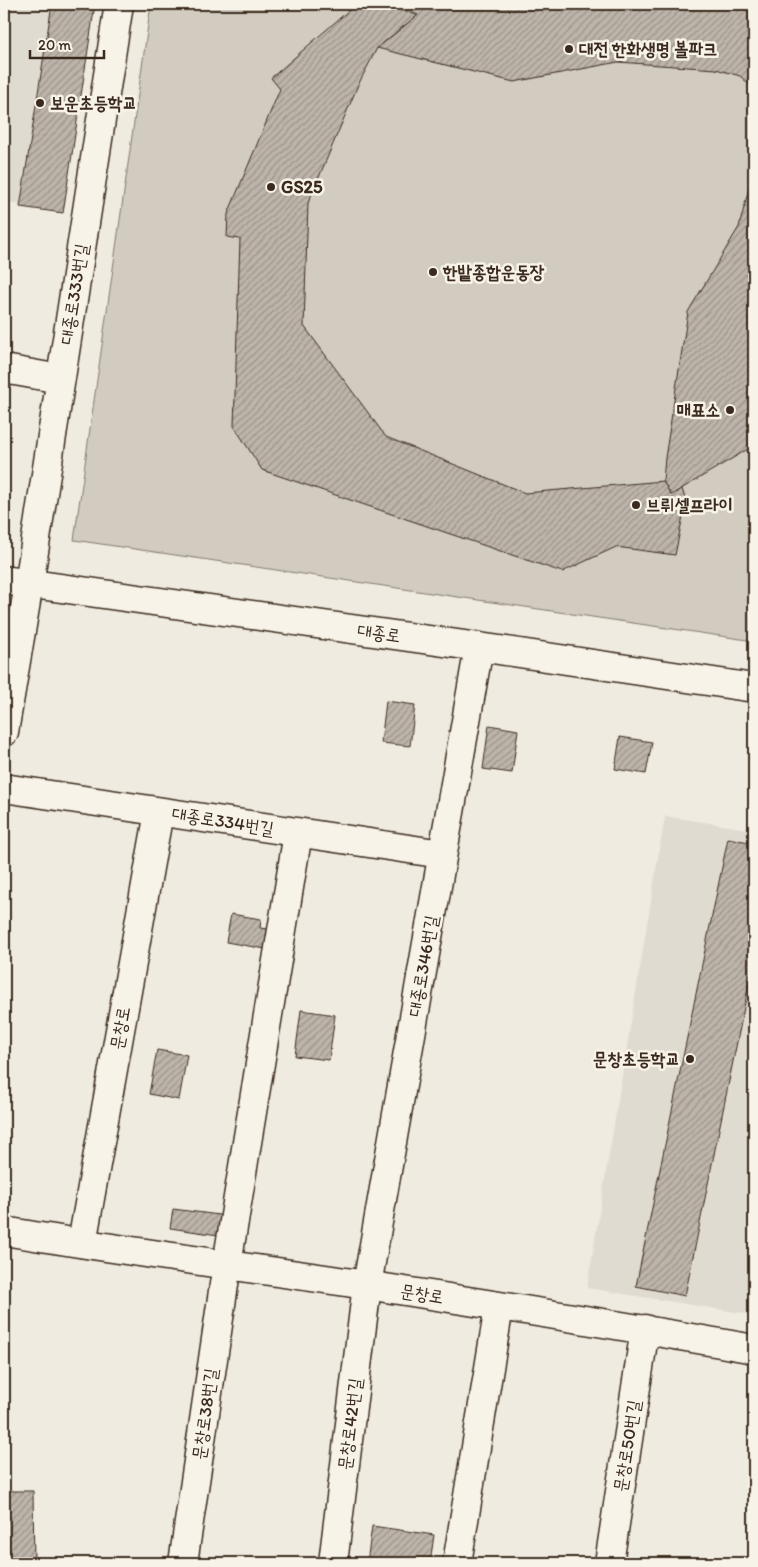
<svg xmlns="http://www.w3.org/2000/svg" width="758" height="1567" viewBox="0 0 758 1567" font-family="Itim,'Poor Story',sans-serif">
<style>
.built{fill:#e0dbd0}
.pitch{fill:#d1cbc0;stroke:#867a6f}
.building{fill:url(#building-hatch);stroke:#3b2a1e}
.lines{fill:none;stroke-linecap:round;stroke-linejoin:round}
.minor-casing{stroke:#3b2a1e;stroke-width:31}
.major-casing{stroke:#3b2a1e;stroke-width:31}
.minor{stroke:#f7f3e8;stroke-width:28}
.major{stroke:#f7f3e8;stroke-width:28}
.poi-dot{fill:#3b2a1e;stroke:#f7f3e8;stroke-width:2}
.labels{text-anchor:middle;stroke-width:5;stroke-linejoin:round;paint-order:stroke}
.poi-label{font-size:18px;font-weight:bold;fill:#3b2a1e;stroke:#f7f3e8;text-anchor:start}
.street-label{font-size:18px;fill:#3b2a1e;stroke:#f7f3e8}
</style>
<defs>
<pattern id="building-hatch" width="6" height="6" patternUnits="userSpaceOnUse" patternTransform="scale(1.25)"><rect width="6" height="6" fill="#bdb5aa"/><path d="M-1 1l2-2M0 6l6-6M5 7l2-2" fill="none" stroke="#9b938a"/></pattern>
</defs>
<rect width="100%" height="100%" fill="#efebe0"/>
<filter id="ink" filterUnits="userSpaceOnUse"><feTurbulence type="fractalNoise" baseFrequency=".02" numOctaves="2"/><feDisplacementMap in="SourceGraphic" scale="10" xChannelSelector="R" yChannelSelector="G"/><feConvolveMatrix kernelMatrix="1 2 1 2 8 2 1 2 1" color-interpolation-filters="sRGB"/></filter>
<g filter="url(#ink)">
<g class="built">
<polygon points="4,4 92,4 60,211 4,202"/>
<polygon points="665,816 754,830 754,1315 587,1288"/>
</g>
<polygon class="pitch" points="151,4 754,4 754,641 74,540"/>
<g class="building">
<polygon points="52,4 95,4 63,213 20,207"/>
<polygon points="356,4 379,4 418,15 377,48 358,85 308,203 304,326 386,437 525,493 663,481 671,495 682,489 686,501 675,555 616,547 562,572 262,470 234,426 240,239 227,237 228,214 280,89 271,78"/>
<polygon points="379,4 754,4 754,92 751,86 740,76 716,69 618,62 514,82 377,48 418,15"/>
<polygon points="754,169 754,512 751,513 748,449 671,495 663,481 665,458 688,312 739,227"/>
<polygon points="386,701 415,705 410,746 381,743"/>
<polygon points="489,725 518,730 512,773 483,769"/>
<polygon points="620,737 652,742 646,774 615,769"/>
<polygon points="728,838 754,843 754,959 685,1296 636,1286"/>
<polygon points="231,914 261,919 260,928 274,930 271,950 226,942"/>
<polygon points="301,1010 335,1015 329,1060 295,1056"/>
<polygon points="157,1050 187,1055 179,1100 149,1094"/>
<polygon points="173,1209 227,1216 225,1236 170,1228"/>
<polygon points="4,1491 33,1491 34,1563 4,1563"/>
<polygon points="372,1526 434,1535 430,1563 367,1563"/>
</g>
<g class="lines">
<defs>
<g id="minor">
<polyline points="4,369 60,379"/>
<polyline points="4,732 29,584 119,4"/>
<polyline points="4,788 442,854"/>
<path d="M4,1231C124,1251 245,1267 366,1285C496,1305 625,1326 754,1349"/>
<polyline points="82,1243 159,812"/>
<polyline points="183,1563 227,1264 298,833"/>
<polyline points="333,1563 367,1285 479,647"/>
<polyline points="457,1563 499,1307"/>
<polyline points="609,1563 645,1329"/>
</g>
<polyline id="major" points="4,580 479,647 754,688"/>
</defs>
<use href="#minor" class="minor-casing"/>
<use href="#major" class="major-casing"/>
<use href="#minor" class="minor"/>
<use href="#major" class="major"/>
</g>
</g>
<g class="poi-dot">
<circle cx="569" cy="49" r="5"/>
<circle cx="40" cy="103" r="5"/>
<circle cx="271" cy="187" r="5"/>
<circle cx="433" cy="272" r="5"/>
<circle cx="730" cy="410" r="5"/>
<circle cx="636" cy="505" r="5"/>
<circle cx="690" cy="1059" r="5"/>
</g>
<g class="labels">
<g class="poi-label">
<text x="579" y="55">대전 한화생명 볼파크</text>
<text x="50" y="109">보운초등학교</text>
<text x="281" y="193">GS25</text>
<text x="443" y="278">한밭종합운동장</text>
<text x="720" y="416" text-anchor="end">매표소</text>
<text x="646" y="511">브뤼셀프라이</text>
<text x="680" y="1065" text-anchor="end">문창초등학교</text>
</g>
<g class="street-label">
<text transform="translate(74 294) rotate(-81)" y="6">대종로333번길</text>
<text transform="translate(379 633) rotate(8)" y="6">대종로</text>
<text transform="translate(223 821) rotate(9)" y="6">대종로334번길</text>
<text transform="translate(423 966) rotate(-80)" y="6">대종로346번길</text>
<text transform="translate(120 1028) rotate(-80)" y="6">문창로</text>
<text transform="translate(422 1294) rotate(9)" y="6">문창로</text>
<text transform="translate(205 1414) rotate(-82)" y="6">문창로38번길</text>
<text transform="translate(350 1424) rotate(-83)" y="6">문창로42번길</text>
<text transform="translate(627 1446) rotate(-81)" y="6">문창로50번길</text>
</g>
</g>
<rect width="758" height="1567" fill="none" stroke="#f7f3e8" stroke-width="20"/>
<rect x="10" y="10" width="738" height="1547" fill="none" stroke="#3b2a1e" stroke-width="2" filter="url(#ink)"/>
<path d="M30 50v8h74v-8" fill="none" stroke="#3b2a1e" stroke-width="2.5"/>
<text x="38" y="50" font-size="15" fill="#3b2a1e" stroke="#f7f3e8" stroke-width="4" paint-order="stroke">20 m</text>
</svg>
